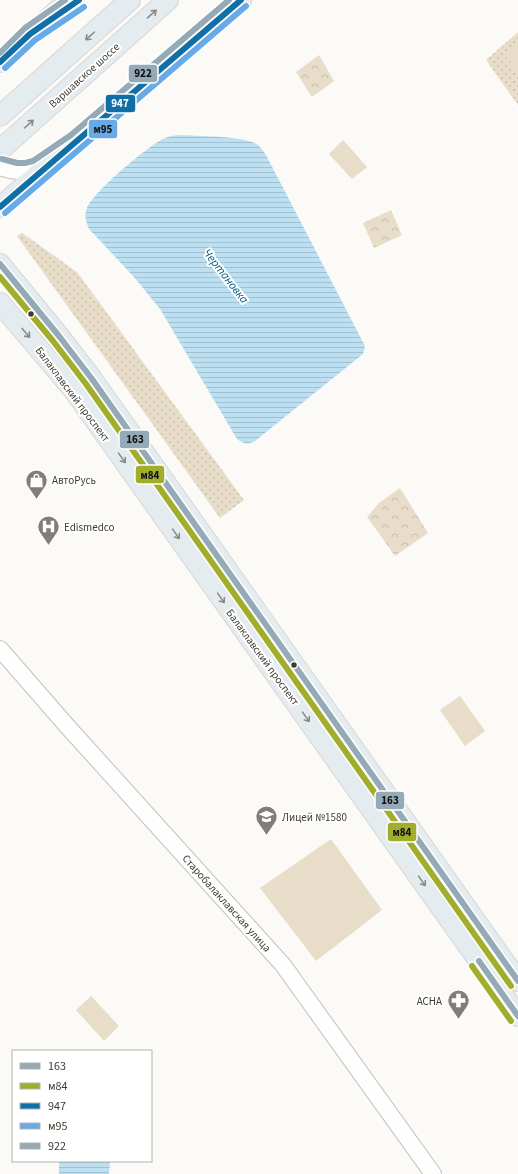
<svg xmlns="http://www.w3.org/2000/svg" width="518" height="1174" viewBox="0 0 518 1174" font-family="'Source Sans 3',sans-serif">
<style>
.grass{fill:url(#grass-dots)}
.park{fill:url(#park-crowns)}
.pitch{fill:#e7ddc8}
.water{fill:url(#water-rules)}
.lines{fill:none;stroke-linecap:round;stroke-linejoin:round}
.minor-casing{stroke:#c3c0ba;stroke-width:18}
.major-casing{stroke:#d8d6d3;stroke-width:22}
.minor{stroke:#fffefe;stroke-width:16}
.major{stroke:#e5ecf0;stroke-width:20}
.bus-1-casing{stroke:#fff;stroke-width:9}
.bus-2-casing{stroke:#fff;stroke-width:9}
.bus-3-casing{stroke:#fff;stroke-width:9}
.bus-4-casing{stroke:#fff;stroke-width:9}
.bus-5-casing{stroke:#fff;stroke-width:9}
.bus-1{stroke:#94aab7;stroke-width:6}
.bus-2{stroke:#a1ae2c;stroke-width:6}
.bus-3{stroke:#106fa7;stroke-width:6}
.bus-4{stroke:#68aae7;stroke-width:6}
.bus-5{stroke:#94aab7;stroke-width:6}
.oneway{stroke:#8a8b88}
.bus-dot{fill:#403c32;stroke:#fff;stroke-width:1.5}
.labels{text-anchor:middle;stroke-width:4;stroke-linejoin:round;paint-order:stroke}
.street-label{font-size:11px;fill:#403c32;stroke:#fff}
.poi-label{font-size:11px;fill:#403c32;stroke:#fff;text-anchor:start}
.water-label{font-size:12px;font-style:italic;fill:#005d83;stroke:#fff}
.line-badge{stroke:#fff;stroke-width:1.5}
.badge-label{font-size:11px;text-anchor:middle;font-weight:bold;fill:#fff}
.pale-badge-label{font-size:11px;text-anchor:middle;font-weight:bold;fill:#111}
</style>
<defs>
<pattern id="grass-dots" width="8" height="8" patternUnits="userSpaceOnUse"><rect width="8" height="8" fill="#e7ddc8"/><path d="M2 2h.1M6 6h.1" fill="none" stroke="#c7bfac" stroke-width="1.8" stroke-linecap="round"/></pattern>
<pattern id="park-crowns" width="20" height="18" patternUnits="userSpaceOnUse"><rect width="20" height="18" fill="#e7ddc8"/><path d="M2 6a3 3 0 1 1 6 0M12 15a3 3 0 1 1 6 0" fill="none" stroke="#c7bfac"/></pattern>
<pattern id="water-rules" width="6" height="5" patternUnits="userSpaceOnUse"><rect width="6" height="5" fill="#bcdff2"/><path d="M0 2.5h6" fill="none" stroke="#a3c0d0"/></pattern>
</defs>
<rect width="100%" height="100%" fill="#fcfaf7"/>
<g class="grass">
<polygon points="518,32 518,105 486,60"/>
<polygon points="22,233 77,272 244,500 220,518 17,236"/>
</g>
<g class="park">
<polygon points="319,55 334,81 312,97 296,72"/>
<polygon points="391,210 402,235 374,248 363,223"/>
<polygon points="400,488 428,533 395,556 367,517 379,503"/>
</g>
<g class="pitch">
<polygon points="518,44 518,72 504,55"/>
<polygon points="343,140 367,167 352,179 329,154"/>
<polygon points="460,696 485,731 465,746 440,710"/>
<polygon points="331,839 382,910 316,961 260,888"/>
<polygon points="91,996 119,1026 104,1041 76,1010"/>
</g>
<g class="water">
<path d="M181,135C197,136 247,136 258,145C261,148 264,152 266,155L365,346L363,354L255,441C248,445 244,444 237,439L160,309L134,277L89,229C86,222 84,215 87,208C92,193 148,146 163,139C169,136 175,135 181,135Z"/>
<polygon points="59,1161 110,1161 109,1174 59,1174"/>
</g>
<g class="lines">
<defs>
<g id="minor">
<path d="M0,167C19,174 31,172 47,161"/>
<polyline points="0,649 67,726 283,965 433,1174"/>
</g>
<g id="major">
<polyline points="0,62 69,0"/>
<polyline points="0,116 130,0"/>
<polyline points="0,150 168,0"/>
<polyline points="0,207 241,0"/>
<polyline points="0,264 59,336 92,379 518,981"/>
<polyline points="0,303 55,368 73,389 518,1016"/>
</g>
</defs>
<use href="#minor" class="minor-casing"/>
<use href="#major" class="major-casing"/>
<use href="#minor" class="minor"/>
<use href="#major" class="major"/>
<defs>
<g id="bus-1">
<polyline points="0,264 59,336 92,379 518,981"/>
<polyline points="479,961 518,1016"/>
</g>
<g id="bus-2">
<polyline points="0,277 53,341 86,384 511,986"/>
<polyline points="472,966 511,1021"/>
</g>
<g id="bus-3">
<polyline points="0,62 30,34 79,0"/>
<polyline points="0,207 241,0"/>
</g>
<g id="bus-4">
<polyline points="5,68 35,40 84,7"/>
<polyline points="5,213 246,6"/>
</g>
<g id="bus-5">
<polyline points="0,53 25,28 65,0"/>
<polyline points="2,159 17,163 25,163 33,161 71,135 229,0"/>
</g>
</defs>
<use href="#bus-1" class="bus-1-casing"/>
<use href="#bus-2" class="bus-2-casing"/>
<use href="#bus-3" class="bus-3-casing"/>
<use href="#bus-4" class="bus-4-casing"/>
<use href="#bus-5" class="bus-5-casing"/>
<use href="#bus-1" class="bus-1"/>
<use href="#bus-2" class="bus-2"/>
<use href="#bus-3" class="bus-3"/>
<use href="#bus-4" class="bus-4"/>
<use href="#bus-5" class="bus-5"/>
</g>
<defs><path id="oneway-shaft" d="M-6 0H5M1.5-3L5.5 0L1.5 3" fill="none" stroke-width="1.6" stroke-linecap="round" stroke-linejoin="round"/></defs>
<g class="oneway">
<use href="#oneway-shaft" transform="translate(152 14) rotate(-41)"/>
<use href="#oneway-shaft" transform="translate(90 36) rotate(138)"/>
<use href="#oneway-shaft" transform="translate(29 124) rotate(-42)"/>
<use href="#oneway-shaft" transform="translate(26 333) rotate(49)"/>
<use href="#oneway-shaft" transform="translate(122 458) rotate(54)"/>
<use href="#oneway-shaft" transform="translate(176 534) rotate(55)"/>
<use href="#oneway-shaft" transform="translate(221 598) rotate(55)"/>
<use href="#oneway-shaft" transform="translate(306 717) rotate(55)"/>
<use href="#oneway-shaft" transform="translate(422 881) rotate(55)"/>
</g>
<defs>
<symbol id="shop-pin" viewBox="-11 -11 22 30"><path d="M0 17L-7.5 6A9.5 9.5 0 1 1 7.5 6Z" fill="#827e77" stroke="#fff"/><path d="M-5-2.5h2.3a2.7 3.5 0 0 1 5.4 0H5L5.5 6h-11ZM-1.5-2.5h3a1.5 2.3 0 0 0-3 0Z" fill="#fff"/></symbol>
<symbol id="hospital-pin" viewBox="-11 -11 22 30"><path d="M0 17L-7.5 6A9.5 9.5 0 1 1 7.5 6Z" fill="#827e77" stroke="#fff"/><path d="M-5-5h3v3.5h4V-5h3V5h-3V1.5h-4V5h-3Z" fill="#fff"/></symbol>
<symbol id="school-pin" viewBox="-11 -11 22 30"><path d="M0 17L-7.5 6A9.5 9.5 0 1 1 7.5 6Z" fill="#827e77" stroke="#fff"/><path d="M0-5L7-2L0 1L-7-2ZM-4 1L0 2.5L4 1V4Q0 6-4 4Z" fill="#fff"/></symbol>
<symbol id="pharmacy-pin" viewBox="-11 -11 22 30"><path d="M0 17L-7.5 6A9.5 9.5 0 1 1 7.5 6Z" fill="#827e77" stroke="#fff"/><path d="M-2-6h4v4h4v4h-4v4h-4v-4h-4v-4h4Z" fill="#fff"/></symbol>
</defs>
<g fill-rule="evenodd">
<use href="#shop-pin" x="24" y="468" width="25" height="34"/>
<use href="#hospital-pin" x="36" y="514" width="25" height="34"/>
<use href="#school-pin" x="254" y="804" width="25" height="34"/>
<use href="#pharmacy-pin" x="446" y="988" width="25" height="34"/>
</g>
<g class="bus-dot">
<circle cx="31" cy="314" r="3.5"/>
<circle cx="294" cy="665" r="3.5"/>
</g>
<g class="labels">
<g class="street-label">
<text transform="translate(84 75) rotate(-42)" y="4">Варшавское шоссе</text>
<text transform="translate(73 394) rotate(53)" y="4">Балаклавский проспект</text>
<text transform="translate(263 657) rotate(54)" y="4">Балаклавский проспект</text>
<text transform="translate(227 903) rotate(48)" y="4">Старобалаклавская улица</text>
</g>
<g class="poi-label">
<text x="52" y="484">АвтоРусь</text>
<text x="64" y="531">Edismedco</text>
<text x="282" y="821">Лицей №1580</text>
<text x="442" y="1005" text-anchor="end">АСНА</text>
</g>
<g class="water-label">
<text transform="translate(226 276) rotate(52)" y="4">Чертановка</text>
</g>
</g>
<g class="line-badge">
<rect x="128" y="64" width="30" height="19" rx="4" fill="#94aab7"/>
<rect x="105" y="94" width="31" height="19" rx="4" fill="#106fa7"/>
<rect x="88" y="119" width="30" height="20" rx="4" fill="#68aae7"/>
<rect x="119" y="430" width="31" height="19" rx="4" fill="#94aab7"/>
<rect x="135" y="465" width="30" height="19" rx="4" fill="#a1ae2c"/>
<rect x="375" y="791" width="30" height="19" rx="4" fill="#94aab7"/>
<rect x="387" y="822" width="30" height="20" rx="4" fill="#a1ae2c"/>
</g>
<g class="badge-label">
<text x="120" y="107">947</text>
</g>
<g class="pale-badge-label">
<text x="143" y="77">922</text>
<text x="103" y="133">м95</text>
<text x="135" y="443">163</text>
<text x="150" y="479">м84</text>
<text x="390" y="804">163</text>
<text x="402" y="836">м84</text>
</g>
<rect x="12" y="1050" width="140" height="112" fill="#ffffff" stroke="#b3b1ad"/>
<rect x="20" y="1063" width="20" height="6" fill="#94aab7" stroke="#b3b1ad"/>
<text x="48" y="1070" font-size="12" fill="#403c32">163</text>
<rect x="20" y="1083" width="20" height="6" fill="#a1ae2c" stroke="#b3b1ad"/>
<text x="48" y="1090" font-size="12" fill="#403c32">м84</text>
<rect x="20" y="1103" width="20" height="6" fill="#106fa7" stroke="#b3b1ad"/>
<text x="48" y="1110" font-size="12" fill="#403c32">947</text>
<rect x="20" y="1123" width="20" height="6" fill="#68aae7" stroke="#b3b1ad"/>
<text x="48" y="1130" font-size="12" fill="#403c32">м95</text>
<rect x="20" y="1143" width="20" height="6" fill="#94aab7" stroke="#b3b1ad"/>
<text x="48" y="1150" font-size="12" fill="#403c32">922</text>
</svg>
